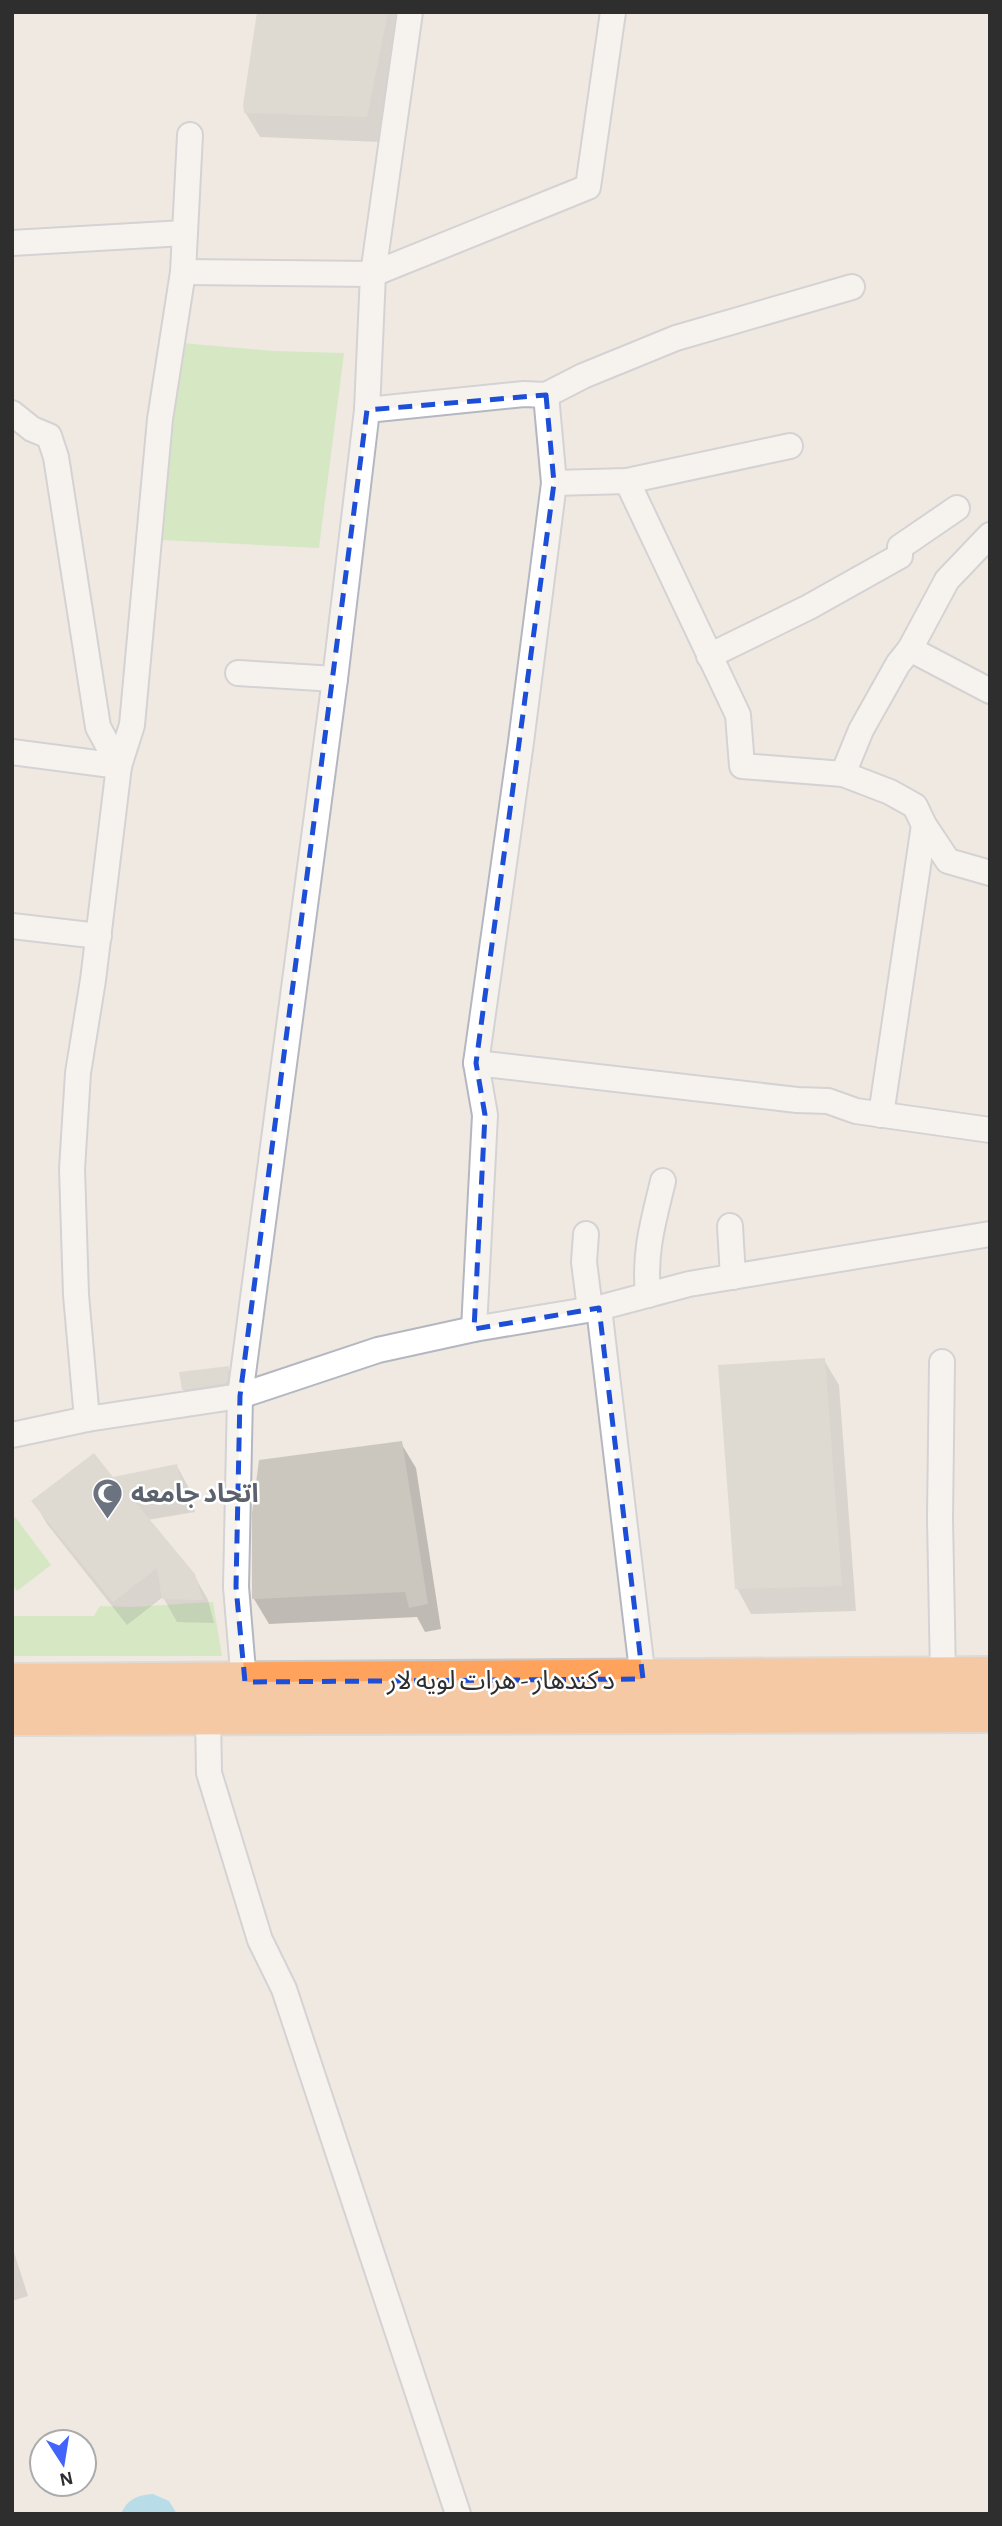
<svg xmlns="http://www.w3.org/2000/svg" width="1002" height="2526" viewBox="0 0 1002 2526" font-family="'Alegreya Sans','Noto Sans Arabic',sans-serif">
<style>
.green{fill:#b6e59e}
.water{fill:#75cff0}
.shadow{fill:#0003}
.building{fill:#cbc7bf}
.lines{fill:none;stroke-linecap:round;stroke-linejoin:round}
.street-casing{stroke:#b4b7c1;stroke-width:28}
.highway-casing{stroke:#c9c9c9;stroke-width:42}
.street{stroke:#fff;stroke-width:24}
.highway{stroke:#ffa35c;stroke-width:38}
.marked{fill:none;stroke:#1d4ed8;stroke-width:5;stroke-dasharray:14 9;stroke-linejoin:round}
.labels{text-anchor:middle;stroke-width:5;stroke-linejoin:round;paint-order:stroke}
.worship-label{font-size:26px;font-weight:bold;fill:#5b616d;stroke:#fff;text-anchor:start}
.street-label{font-size:26px;fill:#2e2e2e;stroke:#fff}
</style>
<rect width="100%" height="100%" fill="#efe9e1"/>
<g class="green">
<polygon points="182,343 274,351 344,353 319,548 161,540"/>
<polygon points="15,1517 51,1565 17,1591 12,1584 12,1519"/>
<polygon points="213,1602 222,1656 12,1656 12,1616 94,1616 100,1606 132,1607"/>
</g>
<path class="water" d="M153,2494L169,2501L177,2514H121C127,2499 138,2495 153,2494Z"/>
<g class="shadow">
<polygon points="258,12 394,12 403,28 381,142 260,137 245,112"/>
<polygon points="824,1360 839,1385 856,1611 751,1614 737,1588"/>
<polygon points="228,1368 235,1380 233,1395 190,1402 183,1389"/>
<polygon points="401,1443 416,1468 441,1629 425,1632 417,1617 269,1624 254,1599"/>
<polygon points="177,1466 190,1490 195,1512 147,1520 194,1575 208,1600 214,1623 177,1622 163,1597 127,1625 47,1524 34,1501 113,1479"/>
<polygon points="12,2246 28,2296 12,2301"/>
</g>
<g class="building">
<polygon points="257,12 388,12 367,117 244,113 243,105"/>
<polygon points="825,1358 842,1586 735,1589 718,1365"/>
<polygon points="229,1366 227,1383 182,1390 179,1372"/>
<polygon points="402,1441 428,1604 409,1608 405,1592 252,1599 252,1513 259,1460"/>
<polygon points="94,1453 113,1477 177,1464 183,1489 131,1497 195,1574 203,1600 162,1599 157,1568 113,1602 31,1501"/>
</g>
<g class="lines">
<defs>
<g id="street">
<polyline points="12,243 184,233"/>
<polyline points="183,272 373,274 588,187 613,12"/>
<polyline points="367,410 524,394 546,395 583,376 676,338 852,287"/>
<polyline points="12,413 32,429 49,436 56,457 98,727 119,766"/>
<polyline points="627,481 738,715 742,766 843,774 890,792 915,806 924,825 948,861 990,873"/>
<polyline points="554,483 627,481 790,446"/>
<polyline points="910,649 990,691"/>
<polyline points="709,656 809,607 900,556 900,547 957,508"/>
<polyline points="238,673 335,679"/>
<polyline points="12,752 119,766"/>
<polyline points="843,774 861,730 898,664 910,649 947,580 990,535"/>
<polyline points="12,926 99,936"/>
<polyline points="476,1063 797,1100 828,1101 856,1111 990,1130"/>
<polyline points="881,1115 924,825"/>
<polyline points="730,1226 733,1277"/>
<polyline points="586,1234 584,1262 590,1309"/>
<path d="M648,1295C644,1251 653,1223 663,1181"/>
<polyline points="599,1308 643,1679"/>
<polyline points="474,1329 485,1115 476,1063 521,742 554,483 546,395"/>
<polyline points="942,1362 940,1518 943,1676"/>
<polyline points="87,1419 76,1295 72,1169 78,1073 93,980 119,766 132,725 160,419 183,272 190,135"/>
<polyline points="12,1435 87,1419 240,1396 378,1350 474,1329 599,1308 689,1284 990,1234"/>
<polyline points="245,1695 236,1587 240,1396 335,679 367,410 373,274 410,12"/>
<polyline points="208,1717 209,1773 260,1940 284,1989 458,2514"/>
</g>
<g id="highway">
<polyline points="12,1683 990,1676"/>
<polyline points="12,1716 990,1713"/>
</g>
</defs>
<use href="#street" class="street-casing"/>
<use href="#highway" class="highway-casing"/>
<use href="#street" class="street"/>
<use href="#highway" class="highway"/>
</g>
<path d="M0 0H1002V2526H0ZM546,395L554,483L476,1063L485,1115L474,1329L599,1308L643,1679L245,1682L236,1587L240,1396L367,410Z" fill="#efe9e1" fill-opacity=".55" fill-rule="evenodd"/>
<path class="marked" d="M546,395L554,483L476,1063L485,1115L474,1329L599,1308L643,1679L245,1682L236,1587L240,1396L367,410Z"/>
<defs>
<symbol id="mosque-pin" viewBox="-11 -11 22 30"><path d="M0 17L-7.5 6A9.5 9.5 0 1 1 7.5 6Z" fill="#6b7280" stroke="#fff"/><path d="M3.5-4.9A6 6 0 1 0 3.5 4.9A5 5 0 1 1 3.5-4.9Z" fill="#fff"/></symbol>
</defs>
<g fill-rule="evenodd">
<use href="#mosque-pin" x="90" y="1476" width="35" height="47"/>
</g>
<g class="labels">
<g class="worship-label">
<text x="131" y="1502">اتحاد جامعه</text>
</g>
<g class="street-label">
<text x="501" y="1689">د کندهار - هرات لويه لار</text>
</g>
</g>
<rect width="1002" height="2526" fill="none" stroke="#2e2e2e" stroke-width="28"/>
<g transform="translate(63 2463) rotate(168)"><circle r="33" fill="#ffffff" stroke="#ababab" stroke-width="2"/>
<path d="M0-5L12 26L0 18L-12 26Z" fill="#4264fb"/>
<text y="-10" font-size="19" font-weight="bold" text-anchor="middle" fill="#2e2e2e">N</text>
</g>
</svg>
